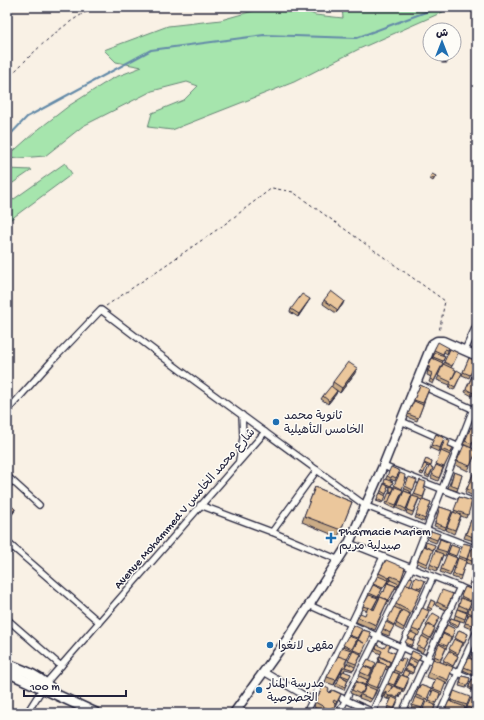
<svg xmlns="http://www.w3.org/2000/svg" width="484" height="720" viewBox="0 0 484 720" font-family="'Gochi Hand','Playpen Sans Arabic',sans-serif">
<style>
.green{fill:#a6e5ad;stroke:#648474}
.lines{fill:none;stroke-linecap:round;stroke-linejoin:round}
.stream{stroke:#638aa8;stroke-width:2}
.street-casing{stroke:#22223b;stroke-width:8}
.secondary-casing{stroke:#22223b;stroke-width:11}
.primary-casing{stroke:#22223b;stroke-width:12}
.path{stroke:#22223b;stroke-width:1;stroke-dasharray:3 3;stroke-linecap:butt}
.street{stroke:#fdfcf7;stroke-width:5.5}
.secondary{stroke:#fdfcf7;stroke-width:8}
.primary{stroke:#fdfcf7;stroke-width:9}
.wall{fill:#caab86;stroke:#22223b;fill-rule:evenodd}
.shaded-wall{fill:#a48b6d;stroke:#22223b}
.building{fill:#ebc79c;stroke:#22223b}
.poi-dot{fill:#1f6fb2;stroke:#fdfcf7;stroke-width:1.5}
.labels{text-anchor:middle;stroke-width:3;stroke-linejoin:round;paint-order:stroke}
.poi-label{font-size:12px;fill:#22223b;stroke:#fdfcf7;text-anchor:start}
.street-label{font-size:12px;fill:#22223b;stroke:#fdfcf7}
</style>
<rect width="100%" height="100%" fill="#f9f1e5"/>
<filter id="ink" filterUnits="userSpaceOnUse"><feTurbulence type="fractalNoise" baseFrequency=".025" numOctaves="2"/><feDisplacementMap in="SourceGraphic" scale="8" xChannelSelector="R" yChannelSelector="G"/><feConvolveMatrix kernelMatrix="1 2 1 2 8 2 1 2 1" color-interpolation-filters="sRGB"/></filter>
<g filter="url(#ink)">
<g class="green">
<polygon points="273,7 298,7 315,15 343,18 342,7 454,7 359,49 294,82 172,130 148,127 152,113 184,100 198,86 187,82 152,91 83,126 45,156 7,159 7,157 35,132 70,105 113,78 142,67 116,62 104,50 168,26 221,20 260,9"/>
<polygon points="65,163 72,174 7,222 7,204"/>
<polygon points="7,169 32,170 7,187"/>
</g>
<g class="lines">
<polyline class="stream" points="7,138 27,117 151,50 264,35 356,38 431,10 435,7"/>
<defs>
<g id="street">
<polyline points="465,350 477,324"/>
<polyline points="416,383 477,411"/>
<polyline points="7,411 51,362 101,310 180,370 366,506 477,549"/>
<polyline points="401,421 477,455"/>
<polyline points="239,460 243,438 242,415"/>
<polyline points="383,466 477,503"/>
<polyline points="7,476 39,505"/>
<polyline points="200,505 272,532 339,560"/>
<polyline points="272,532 317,470"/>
<polyline points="7,542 99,622"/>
<polyline points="349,543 477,594"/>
<polyline points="7,553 12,547"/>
<polyline points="309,605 438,664"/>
<polyline points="7,619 61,666"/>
<polyline points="446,668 477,681"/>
<polyline points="264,672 312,700"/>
<polyline points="333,694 375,713"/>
<polyline points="237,708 246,713"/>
<polyline points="27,713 46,683 265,432"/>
<polyline points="306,713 351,624 383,557"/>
<polyline points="339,713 411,569 473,409"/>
<polyline points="372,713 433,577"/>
<polyline points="402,713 460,587"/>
<polyline points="440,713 477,631"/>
</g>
<polyline id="secondary" points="234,713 288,638 349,543 383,466 432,344 437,341 443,341 477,356"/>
<g id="primary">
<path d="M7,664C26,671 42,677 55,693"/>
<polyline points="7,672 96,713"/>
</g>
</defs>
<use href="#street" class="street-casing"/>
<use href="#secondary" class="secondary-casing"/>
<use href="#primary" class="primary-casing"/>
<g class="path">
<path d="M7,79C34,52 61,23 96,7"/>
<polyline points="106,306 221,227 272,188 293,192 445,301 439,332"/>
</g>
<use href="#street" class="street"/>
<use href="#secondary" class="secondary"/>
<use href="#primary" class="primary"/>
</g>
<g class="wall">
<polygon points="436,176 433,181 430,179 430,177"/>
<polygon points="310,299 298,317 290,312 291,309"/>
<polygon points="324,300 343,304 336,313 323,304"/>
<polygon points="477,335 477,344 474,343"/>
<polygon points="449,348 447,354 444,352 443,355 445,356 442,363 443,363 433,384 429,382 431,377 427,375 428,370 427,370 434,354 433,354 434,350"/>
<polygon points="450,349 457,356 451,368 453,377 462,373 454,390 449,388 450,385 437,380"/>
<polygon points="469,358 476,361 469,378 462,375"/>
<polygon points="477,364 477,387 472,396 465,392"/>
<polygon points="355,373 340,393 335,389 337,391 336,394 328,404 321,399 323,396 332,386 333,382"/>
<polygon points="420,385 429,389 417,421 407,417"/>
<polygon points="477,414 477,423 474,421"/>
<polygon points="477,430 471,448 463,444 465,441"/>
<polygon points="436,434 444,438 439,452 430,448"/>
<polygon points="477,444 477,451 476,451 468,471 456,465 457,461 475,449"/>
<polygon points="448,446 453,448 449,456 438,481 431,478 441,453 440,453 441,449"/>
<polygon points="426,459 432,462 430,467 433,468 429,478 425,476 429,467 426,466 423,475 420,474"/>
<polygon points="454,472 462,475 457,491 448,488"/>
<polygon points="474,472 477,486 473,496 465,492"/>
<polygon points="400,473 404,481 401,490 403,490 395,509 387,505 394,489 387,505 385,504 389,492 390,487 388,486 387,488 388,489 382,503 376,501 380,493 382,494 380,493 387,476 398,474 395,481 390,479 390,480 393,482 391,486 394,487"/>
<polygon points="420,480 424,489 426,489 423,499 431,502 424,522 415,518 422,500 419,499 412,516 406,513 412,496 413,496"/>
<polygon points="416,483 411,493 410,492 410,493 412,494 405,512 396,508 404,490 404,489 405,486"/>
<polygon points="315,487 352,502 338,537 302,522"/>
<polygon points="459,497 472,501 466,518 461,516 454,534 446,530 453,512 454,512"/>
<polygon points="7,504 15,509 14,512 8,519 7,518"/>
<polygon points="440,507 452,511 445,530 434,526"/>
<polygon points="471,520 477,532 474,541 464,538"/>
<polygon points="431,531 440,534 436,543 428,540"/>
<polygon points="477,537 477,543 475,542"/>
<polygon points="440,539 450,543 445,556 443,555 437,571 429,568"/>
<polygon points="463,543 471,545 460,580 452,577"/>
<polygon points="435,545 426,567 417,563 424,546"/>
<polygon points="451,545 459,548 455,557 457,558 450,576 440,572"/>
<polygon points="472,548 477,556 473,565 466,563"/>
<path d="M405,568L399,585L396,589L395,588L387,605L386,604L375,630L356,622L358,617L365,615L367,611L362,609L368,597L369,593L379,573ZM389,581L384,592L379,598L378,601L374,610L373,609L381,591L387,582L388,583Z"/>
<polygon points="474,570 477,571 477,588 469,585"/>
<polygon points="425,581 403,631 395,627 401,612 400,612 389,636 381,633 396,604 410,585 412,586"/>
<polygon points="465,587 475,591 467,612 457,609 461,600 460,600"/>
<polygon points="477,593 477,618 476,619 475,619 471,629 464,626 468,616 467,615 468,612 473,604"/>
<polygon points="452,598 446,610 435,605 437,602"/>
<polygon points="431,600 435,602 431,611 427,609"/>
<polygon points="422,608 428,615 418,636 417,635 411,647 405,644 408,639 408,637 411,632"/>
<polygon points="457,609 467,613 464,622 454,619"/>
<polygon points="440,617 434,628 434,632 422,653 416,649 427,627 426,626 427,623"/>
<polygon points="451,618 460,621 457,628 449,624"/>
<polygon points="353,625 361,632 356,643 351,653 350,652 346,662 346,666 363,630 370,632 361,657 361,656 355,667 353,671 345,669 344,672 351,674 348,680 341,676 342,672 341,672 334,685 325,682 327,677 349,636"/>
<polygon points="447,625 455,629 451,640 450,640 440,662 443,663 459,630 468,634 463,646 462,646 457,655 458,656 457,659 452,668 446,685 445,684 441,695 440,695 432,713 420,713 423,710 426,703 424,702 420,712 411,708 420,685 431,689 426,701 428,702 432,692 431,691 435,680 426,677 433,659 439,662 433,659"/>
<polygon points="376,648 384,648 388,650 394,656 387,670 385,669 375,694 370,702 359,698 360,695 359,697 350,693 356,681 368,680 362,693 363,693 378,662 379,660 378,659 381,654 374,651"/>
<polygon points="474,650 477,651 477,670 474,675 463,670 469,658 470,659"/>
<polygon points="412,651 421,655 420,658 416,664 412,674 408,673 407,677 408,682 403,693 402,692 400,698 399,695 397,700 397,703 393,712 387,709 391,699 387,699 385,698 385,695 381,698 388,684 398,660 401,661 406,660 399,676 394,687 395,687 401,675 402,675 404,670"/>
<polygon points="368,659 375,666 368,680 359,676"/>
<polygon points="462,676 470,678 466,688 459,686"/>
<polygon points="472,679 477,681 473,691 468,688"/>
<polygon points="348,680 344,690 335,686 337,683"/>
<polygon points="328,691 339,699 334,706 332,713 330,712 330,713 322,713 322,712 314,707 315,702"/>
<polygon points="454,691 467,705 466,709 464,708 463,713 444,713 449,701 451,702"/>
<polygon points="471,698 477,700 477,713 465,713"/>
</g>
<g class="shaded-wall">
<rect x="442" y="62" width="5" height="1"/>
<polygon points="310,299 298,317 299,314"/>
<polygon points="344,301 343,304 336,313"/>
<polygon points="357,368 355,373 340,393 342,388"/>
<polygon points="337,391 336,394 328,404 329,401"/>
<polygon points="12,479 10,482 7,486 7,484"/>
<polygon points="15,509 14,512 8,519 9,516"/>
<polygon points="391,576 390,581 388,583 389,578"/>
<polygon points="343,667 341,672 334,685 336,680"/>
<polygon points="386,691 385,695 381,698 382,694"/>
<polygon points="341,694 339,699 335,707 337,702"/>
<polygon points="389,696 393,696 392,699 387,699"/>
</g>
<g class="building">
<polygon points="443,55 448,56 447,62 442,62"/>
<polygon points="432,174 436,176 434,179 430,177"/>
<polygon points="331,291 344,301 338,310 324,300"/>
<polygon points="302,294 310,299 299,314 291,309"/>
<polygon points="477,335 477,341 475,340"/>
<polygon points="438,342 449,348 448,350 445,349 443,354 434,350"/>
<polygon points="450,349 458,353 452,366 444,362"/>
<polygon points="435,353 445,356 443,361 433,357"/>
<polygon points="432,358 443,363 434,381 430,379 432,373 428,371 430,367 428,367"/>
<polygon points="469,358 476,361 470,375 463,372"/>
<polygon points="348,362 357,368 342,388 333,382"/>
<polygon points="443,364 456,370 452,379 457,370 462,373 455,387 450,384 451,382 438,376"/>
<polygon points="477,364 477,378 472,376"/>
<polygon points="472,377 477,380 477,386 473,393 466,389"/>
<polygon points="420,385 429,389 423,403 414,400"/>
<polygon points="331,386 337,391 329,401 323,396"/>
<polygon points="414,401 423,405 418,418 408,414"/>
<polygon points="477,414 477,419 475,418"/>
<polygon points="471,427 477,430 477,433 472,444 465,441"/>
<polygon points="436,434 444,438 440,448 431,445"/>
<polygon points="445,440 450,441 448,446 453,448 451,453 441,449"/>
<polygon points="464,445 477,450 470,466 457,461"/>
<polygon points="441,451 450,455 444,467 436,464"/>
<polygon points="426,459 432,462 431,466 424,463"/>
<polygon points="424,464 427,465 424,473 421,472"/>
<polygon points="436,465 443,468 439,478 432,474"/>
<polygon points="429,466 433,468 429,476 426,474"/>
<polygon points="391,467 400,471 396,478 392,476 391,478 387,476"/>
<polygon points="454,472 462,475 458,488 450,485"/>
<polygon points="474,472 477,474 477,485 474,492 467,489"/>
<polygon points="400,473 405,475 404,481 405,481 402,489 394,485"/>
<polygon points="7,475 12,479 7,484"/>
<polygon points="409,477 417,480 413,490 405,486"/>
<polygon points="385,479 393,482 391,486 384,483"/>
<polygon points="420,480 426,482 424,489 426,489 423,497 414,494"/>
<polygon points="384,484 388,486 387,488 388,489 386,494 381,491"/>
<polygon points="390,486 394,488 392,492 390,491"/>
<polygon points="315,487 352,502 341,530 304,516"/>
<polygon points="395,487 403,490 396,505 388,502"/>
<polygon points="405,489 410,491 410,493 404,491"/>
<polygon points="404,491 412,494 406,509 398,505"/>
<polygon points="389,492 392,493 388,503 385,502"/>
<polygon points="380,493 386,496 383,502 377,499"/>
<polygon points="412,496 419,498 413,512 407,510"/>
<polygon points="459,497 472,501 468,515 454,510"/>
<polygon points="422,499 431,502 425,519 416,515"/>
<polygon points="8,503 15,509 9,516 7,514 7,504"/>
<polygon points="440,507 452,511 446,527 435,523"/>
<polygon points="453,512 461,515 455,530 447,527"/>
<polygon points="471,520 477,522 477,532 475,538 466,534"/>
<polygon points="431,531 440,534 437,540 429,537"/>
<polygon points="440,539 450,543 447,552 437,549"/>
<polygon points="426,542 435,545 433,550 425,547"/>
<polygon points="463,543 471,545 467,559 459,556"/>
<polygon points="451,545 459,548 456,556 448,553"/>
<polygon points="424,546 433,550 427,564 418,560"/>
<polygon points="472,548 477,550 477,555 474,562 467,559"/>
<polygon points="435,551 443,554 438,568 430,564"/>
<polygon points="447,554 457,558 451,573 441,569"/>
<polygon points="458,558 466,561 461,576 453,574"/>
<polygon points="386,560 405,568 401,580 391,576 389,578 379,573"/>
<polygon points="474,570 477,571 477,584 470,582"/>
<polygon points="378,576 388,580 383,588 373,584"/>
<polygon points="410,577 413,578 410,585 406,584"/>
<polygon points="415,577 425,581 422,588 417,587 417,589 412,586"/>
<polygon points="390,580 399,584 396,587 396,586 388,583"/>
<polygon points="387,583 396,586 388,602 387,601 388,600 380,597 379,598 383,591 384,592"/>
<polygon points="406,584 421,590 411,612 396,604"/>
<polygon points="373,585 382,589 378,597 369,593"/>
<polygon points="465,587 475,591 471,601 461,596"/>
<polygon points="442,590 453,594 447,607 437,602"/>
<polygon points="477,593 477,604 473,603"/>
<polygon points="369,595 378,598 372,609 363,606"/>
<polygon points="380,597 388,600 376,625 358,617 360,613 365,615 368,607 374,610"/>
<polygon points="461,598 471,602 468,609 459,605"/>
<polygon points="431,600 435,602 432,609 428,607"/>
<polygon points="472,603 477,605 477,616 468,612"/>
<polygon points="394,607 401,610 394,625 387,621"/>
<polygon points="422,608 429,611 420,632 412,629"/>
<polygon points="457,609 467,613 465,619 455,615"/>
<polygon points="402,610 410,614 404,628 396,623"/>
<polygon points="433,613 440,617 434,627 427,623"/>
<polygon points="469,614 476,617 473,625 465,623"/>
<polygon points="451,618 460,621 458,626 449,622"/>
<polygon points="386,622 394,626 390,633 383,629"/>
<polygon points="353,625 362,629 357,638 349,635"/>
<polygon points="428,625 435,628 430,638 423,634"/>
<polygon points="447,625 455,629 452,637 443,633"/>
<polygon points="363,630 370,632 371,635 362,653 353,650 358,640 364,643 358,640"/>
<polygon points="459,630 468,634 464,643 455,638"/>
<polygon points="411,632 417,635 414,640 408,637"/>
<polygon points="443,634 451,638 447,646 439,643"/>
<polygon points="348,636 357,639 352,649 343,645"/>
<polygon points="422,636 429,640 424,649 417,646"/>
<polygon points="408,638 414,641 412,646 405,642"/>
<polygon points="454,639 463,643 458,654 449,649"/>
<polygon points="387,644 390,645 388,650 395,653 391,662 380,656 382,651 376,648 377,645 384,648"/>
<polygon points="439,644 446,648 441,659 434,656"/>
<polygon points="342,647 351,650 347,660 338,656"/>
<polygon points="474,650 477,652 477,661 470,658"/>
<polygon points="353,651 361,654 356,664 348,661"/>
<polygon points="412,651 421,655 418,661 410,657"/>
<polygon points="449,651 458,656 453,666 443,660"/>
<polygon points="338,656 347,659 345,663 346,667 343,667 336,680 327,677"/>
<polygon points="380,657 390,662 388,667 386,666 387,665 379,662"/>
<polygon points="402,658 406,660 401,673 394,670 398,660 401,661"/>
<polygon points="469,658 477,662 477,669 476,672 464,667"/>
<polygon points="368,659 376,663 373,669 364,666"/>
<polygon points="409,659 417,663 415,667 407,664"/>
<polygon points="433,659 453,667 448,680 428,672"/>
<polygon points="378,662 387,665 377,688 367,684"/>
<polygon points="347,663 355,667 354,670 345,667"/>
<polygon points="407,665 414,668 413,673 405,669"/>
<polygon points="364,666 372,670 369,676 360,672"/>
<polygon points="404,670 409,672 407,677 402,675"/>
<polygon points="343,671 351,674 349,678 341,675"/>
<polygon points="393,672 399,674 394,685 388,683"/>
<polygon points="401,675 409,678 404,689 395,686"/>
<polygon points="340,676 348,680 345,687 337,683"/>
<polygon points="359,676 368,680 365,685 356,681"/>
<polygon points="462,676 470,678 468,685 460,683"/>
<polygon points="436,678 446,682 442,692 432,688"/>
<polygon points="472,679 477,681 473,689 469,687"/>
<polygon points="356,682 365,686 363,692 361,692 360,694 352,690"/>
<polygon points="387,684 392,686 389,693 393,686 403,690 401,694 400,692 397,698 393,696 389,696 386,694 386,691 382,694"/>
<polygon points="420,685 431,689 427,699 416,695"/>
<polygon points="323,686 329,689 328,691 330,693 332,690 341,694 337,702 334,700 333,702 335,704 334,708 332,707 330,710 315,702"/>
<polygon points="366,686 376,690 372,699 361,695 361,693 363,693"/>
<polygon points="433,690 440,693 437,703 429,700"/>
<polygon points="454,691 470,697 467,705 451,700"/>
<polygon points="392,697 398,700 394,709 388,706"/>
<polygon points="415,697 425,701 422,708 412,705"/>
<polygon points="471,698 477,700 477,711 467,707"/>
<polygon points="426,701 435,705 433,712 423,709"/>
<polygon points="449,701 465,707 463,713 453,713 445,710"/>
<polygon points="311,709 317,713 309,713"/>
<polygon points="422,709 431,713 420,713"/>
<polygon points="466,709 476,713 465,713"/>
<polygon points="49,710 56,713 48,713"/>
</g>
</g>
<g class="poi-dot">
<circle cx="276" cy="422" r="4"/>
<path d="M329 532h4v4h4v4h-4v4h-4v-4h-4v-4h4z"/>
<circle cx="270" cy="645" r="4"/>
<circle cx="259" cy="690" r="4"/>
</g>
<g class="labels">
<g class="poi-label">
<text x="284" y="419">ثانوية محمد<tspan x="284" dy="14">الخامس التأهيلية</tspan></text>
<text x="339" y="535">Pharmacie Mariem<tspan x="339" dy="14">صيدلية مريم</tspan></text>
<text x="278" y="649">مقهى لانغوا</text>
<text x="267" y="687">مدرسة المنار<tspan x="267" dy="14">الخصوصية</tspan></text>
</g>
<g class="street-label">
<text transform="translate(184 508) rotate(-49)" y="4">Avenue Mohammed V شارع محمد الخامس</text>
</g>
</g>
<rect width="484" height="720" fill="none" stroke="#fdfcf7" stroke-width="24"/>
<rect x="12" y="12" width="460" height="696" fill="none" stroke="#22223b" stroke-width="1.5" filter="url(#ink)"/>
<g transform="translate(442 42)"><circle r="19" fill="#fdfcf7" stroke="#a5a5ac"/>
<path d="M0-3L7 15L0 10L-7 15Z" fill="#1f6fb2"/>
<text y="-6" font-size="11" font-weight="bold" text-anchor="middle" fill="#22223b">ش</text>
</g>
<path d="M24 690v6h102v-6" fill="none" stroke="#22223b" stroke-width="2"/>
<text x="30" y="690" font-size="12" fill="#22223b" stroke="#fdfcf7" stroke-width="3" paint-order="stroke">100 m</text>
</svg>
